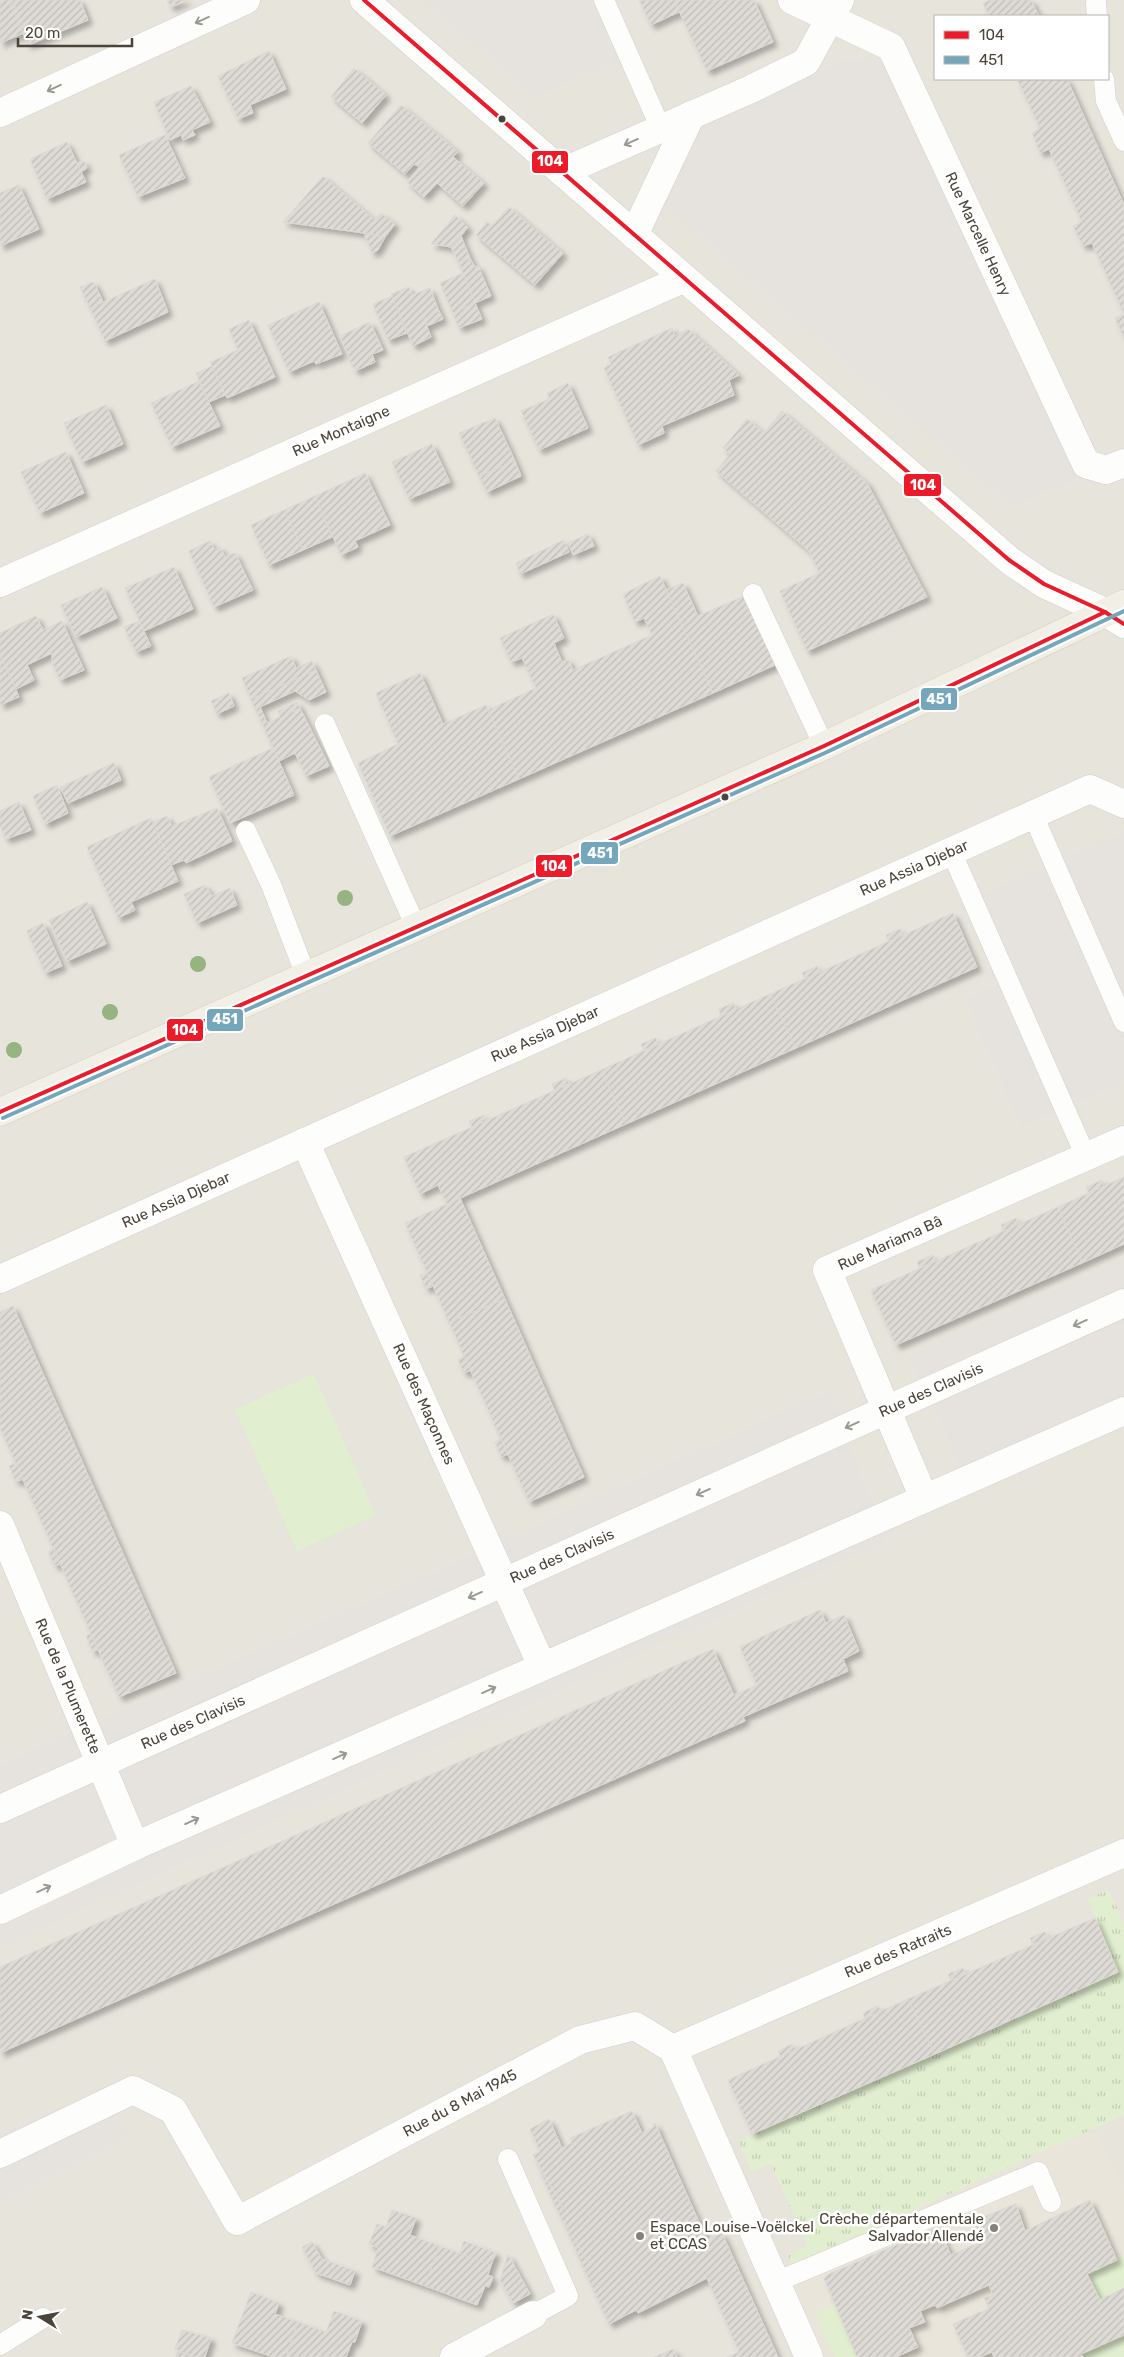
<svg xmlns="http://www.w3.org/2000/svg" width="1124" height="2357" viewBox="0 0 1124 2357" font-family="Rubik,sans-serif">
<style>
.residential{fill:#e7e4dc;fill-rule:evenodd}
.education{fill:#eae5da}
.grass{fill:url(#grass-tufts)}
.park{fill:#e1eecf}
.parking{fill:#e6e3df}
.building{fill:url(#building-hatch);stroke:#dcd9d4;filter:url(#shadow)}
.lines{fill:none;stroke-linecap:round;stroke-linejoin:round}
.lane-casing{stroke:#d2d0cb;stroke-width:21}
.street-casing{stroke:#d2d0cb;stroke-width:29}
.primary-casing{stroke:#d6cebb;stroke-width:29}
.lane{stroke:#fdfdfc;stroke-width:20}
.street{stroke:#fdfdfc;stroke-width:28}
.primary{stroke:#f2efe6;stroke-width:28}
.bus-1-casing{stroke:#fff;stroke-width:8}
.bus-2-casing{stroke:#fff;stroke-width:8}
.bus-1{stroke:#ed1b2a;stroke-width:4}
.bus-2{stroke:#74a7bb;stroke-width:4}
.tree{fill:#96b382}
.oneway{stroke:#9b9791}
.bus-dot{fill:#4b4439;stroke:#fff;stroke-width:2}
.poi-dot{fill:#868178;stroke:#fff;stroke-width:2}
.labels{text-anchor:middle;stroke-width:5;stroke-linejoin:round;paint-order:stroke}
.street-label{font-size:15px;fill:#4b4439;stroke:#fff}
.poi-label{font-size:15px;fill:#4b4439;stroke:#fff;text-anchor:end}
.line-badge{stroke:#fff;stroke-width:2}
.badge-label{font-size:14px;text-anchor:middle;font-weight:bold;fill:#fff}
</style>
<defs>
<pattern id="grass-tufts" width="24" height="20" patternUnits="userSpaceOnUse" patternTransform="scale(1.25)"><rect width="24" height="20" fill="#e1eecf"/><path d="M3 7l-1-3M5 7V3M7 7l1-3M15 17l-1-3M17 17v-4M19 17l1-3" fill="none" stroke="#c3cdb2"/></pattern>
<pattern id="building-hatch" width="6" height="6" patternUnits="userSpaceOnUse" patternTransform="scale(1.25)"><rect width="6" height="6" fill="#dedbd6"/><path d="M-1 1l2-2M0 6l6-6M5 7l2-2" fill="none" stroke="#c0bdb8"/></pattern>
<filter id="shadow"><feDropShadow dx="4.5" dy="4.5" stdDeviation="2.5" flood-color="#0004"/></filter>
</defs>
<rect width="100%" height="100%" fill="#f4f2ee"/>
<path class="residential" d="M0,0H1124V2357H0ZM935,16H1108V79H935Z"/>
<polygon class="education" points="1093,2121 1124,2188 1124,2357 818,2357 778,2267"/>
<polygon class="grass" points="1106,1891 1111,1894 1124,1924 1124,2115 792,2265 788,2255 807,2245 771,2164 752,2172 738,2141 1118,1972 1088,1899"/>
<g class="park">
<polygon points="314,1374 376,1515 297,1551 235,1409"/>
<polygon points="1124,2256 1124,2288 1100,2300 1087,2274"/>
<polygon points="835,2304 857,2357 834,2357 815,2314"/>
<polygon points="1124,2335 1124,2357 1083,2357 1081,2354"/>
</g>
<g class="parking">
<polygon points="421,0 590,0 617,60 536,98"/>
<polygon points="876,58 896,75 1081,478 1011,506 663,205 700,125 848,59"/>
<polygon points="1124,832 1124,1082 1021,1127 965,999 1018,976 983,894"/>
<polygon points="1124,1258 1124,1397 962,1470 910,1356"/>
<polygon points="828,1391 887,1541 0,1947 0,1765 463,1559"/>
<polygon points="100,2089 128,2136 0,2201 0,2136"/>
</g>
<g class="building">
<polygon points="0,0 9,0 24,33 0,43"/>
<polygon points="9,0 12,0 31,44 28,45"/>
<polygon points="12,0 80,0 88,20 31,44"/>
<polygon points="167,0 187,0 171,7"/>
<polygon points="639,0 681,0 675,2 679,12 651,25"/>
<polygon points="681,0 754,0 773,42 707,71 675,2"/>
<polygon points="990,0 1031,0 1039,16 989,16 983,3"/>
<polygon points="269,51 286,89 250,105 253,113 238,119 218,76"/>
<polygon points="354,68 386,95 362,123 331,97"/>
<polygon points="1017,79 1067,79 1124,205 1124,338 1115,318 1124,314 1092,243 1083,246 1073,226 1082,222 1049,149 1040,153 1032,133 1040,128"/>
<polygon points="191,86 210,122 192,130 195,135 183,140 181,135 170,140 154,102"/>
<polygon points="401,105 443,139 419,167 414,164 405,174 368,143"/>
<polygon points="165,135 185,178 138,197 119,155"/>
<polygon points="443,139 458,152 453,157 484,183 463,206 437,183 424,197 407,182"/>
<polygon points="67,142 86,182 47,199 30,159"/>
<polygon points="84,161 87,168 81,172 77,163"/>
<polygon points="323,176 375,220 364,233 283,222"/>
<polygon points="19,185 39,229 0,246 0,193"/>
<polygon points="509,207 563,253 535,285 476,235 487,222 492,226"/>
<polygon points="381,213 395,224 385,237 364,233"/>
<polygon points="455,215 468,227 461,236 451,247 431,244"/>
<polygon points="364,233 385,237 378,250 372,253"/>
<polygon points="461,236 470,258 459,263 451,247"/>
<polygon points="470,258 475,267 478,266 491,296 475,303 459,263"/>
<polygon points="463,273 475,303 453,313 440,283"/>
<polygon points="155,279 168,312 105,341 90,308"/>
<polygon points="94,282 103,302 90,308 80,287"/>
<polygon points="409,287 412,295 430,288 439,311 424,319 431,337 413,346 391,294"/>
<polygon points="392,296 407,333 388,340 373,304"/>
<polygon points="319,302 342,354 316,364 314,361 289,372 268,325"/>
<polygon points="475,303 482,319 459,328 453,313"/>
<polygon points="439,311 443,319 427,326 424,319"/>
<polygon points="249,320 275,377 227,398 210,362 238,350 229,329"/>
<polygon points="370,322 383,350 372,354 375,362 355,371 340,336"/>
<polygon points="672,328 675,336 688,329 739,375 729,380 734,395 662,426 664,433 638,445 604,368 611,364 608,357"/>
<polygon points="212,366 225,395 209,402 196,373"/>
<polygon points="199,381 220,426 172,447 151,403"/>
<polygon points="568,383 588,428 539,450 521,411 549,399 547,393"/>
<polygon points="106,405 123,444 82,462 64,423"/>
<polygon points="782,411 867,483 927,597 807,651 780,591 819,573 809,551 716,471 730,454 723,448 747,419 764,433"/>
<polygon points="495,418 515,461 479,476 459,433"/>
<polygon points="432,444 450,482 409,499 392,462"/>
<polygon points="66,452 84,493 40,513 21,472"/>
<polygon points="515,461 521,476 487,492 479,476"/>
<polygon points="365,473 390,525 355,541 358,547 341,555 315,496"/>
<polygon points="315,496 332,537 303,550 284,510"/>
<polygon points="284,510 303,550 269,565 251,525"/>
<polygon points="588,534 594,546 573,555 568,543"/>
<polygon points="564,540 569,552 520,574 516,563"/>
<polygon points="210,541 214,549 220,547 225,557 235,553 253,590 214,607 189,551"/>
<polygon points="174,567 193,609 144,631 125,588"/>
<polygon points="660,576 713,693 519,779 488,710 536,688 522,658 511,662 500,638 553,614 564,638 554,643 562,662 568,659 573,670 652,635 644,618 635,622 623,594"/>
<polygon points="683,583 698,616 744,596 775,665 713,693 666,590"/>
<polygon points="102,587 117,618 76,637 61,605"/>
<polygon points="36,616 43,630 62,621 84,670 60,680 52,663 52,653 27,665 34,680 16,689 0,653 0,633"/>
<polygon points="139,621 151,646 136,652 124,627"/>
<polygon points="0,653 19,697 0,705"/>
<polygon points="291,656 296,668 312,661 316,670 251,699 242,678"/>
<polygon points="316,670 326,692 309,700 295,691 260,707 267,723 280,717 278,711 289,706 291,712 300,708 329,766 306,776 295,753 279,761 251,699"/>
<polygon points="420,673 443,724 486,705 519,779 390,836 358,763 398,744 376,693"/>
<polygon points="229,693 234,706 217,714 211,701"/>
<polygon points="297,702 300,708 291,712 289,706"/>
<polygon points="273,748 294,795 230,823 209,777"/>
<polygon points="114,763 121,780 68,803 60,787"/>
<polygon points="57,785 68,813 45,824 33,796"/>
<polygon points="19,802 31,830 6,839 0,826 0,811"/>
<polygon points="217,808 232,841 186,863 184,860 171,865 153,822 167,816 172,826"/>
<polygon points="151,818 178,881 131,902 135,910 118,918 87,847"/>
<polygon points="205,885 212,896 230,888 237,905 197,923 184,894"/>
<polygon points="87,902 106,944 67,961 49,920"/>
<polygon points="953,913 977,967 796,1048 770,994"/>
<polygon points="43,923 62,966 45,973 27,931"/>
<polygon points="900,929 903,935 889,941 886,935"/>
<polygon points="817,966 820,972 805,979 802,973"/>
<polygon points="770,994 796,1048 626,1124 601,1070"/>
<polygon points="733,1003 736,1009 721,1016 719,1009"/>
<polygon points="656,1038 658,1044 644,1050 641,1044"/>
<polygon points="601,1070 626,1124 447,1204 438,1185 420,1194 404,1157"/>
<polygon points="566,1078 569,1083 554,1090 552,1084"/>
<polygon points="484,1115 486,1121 472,1127 469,1121"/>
<polygon points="1124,1177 1124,1244 1082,1263 1058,1207"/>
<polygon points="1102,1180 1104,1186 1089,1193 1086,1187"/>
<polygon points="460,1198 505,1299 449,1322 405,1223"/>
<polygon points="1058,1207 1082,1263 896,1345 871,1290"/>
<polygon points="1016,1218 1019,1224 1003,1231 1001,1225"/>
<polygon points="932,1255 935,1261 920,1268 917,1262"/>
<polygon points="426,1272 433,1286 426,1289 420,1275"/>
<polygon points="505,1299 584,1477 529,1502 449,1322"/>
<polygon points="13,1306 176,1673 119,1697 0,1428 0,1312"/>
<polygon points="464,1356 471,1370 464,1373 458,1360"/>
<polygon points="501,1439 508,1454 501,1457 495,1442"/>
<polygon points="16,1463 23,1479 16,1482 9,1466"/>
<polygon points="54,1548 60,1564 55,1566 48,1552"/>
<polygon points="820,1610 826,1623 844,1615 859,1651 843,1659 848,1671 743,1717 745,1721 0,2053 0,1967 713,1649 734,1695 757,1685 740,1647"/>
<polygon points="91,1634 98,1649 93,1652 86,1636"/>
<polygon points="1095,1918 1118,1972 935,2054 908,1999"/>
<polygon points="1045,1932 1048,1937 1033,1944 1030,1938"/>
<polygon points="963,1968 966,1974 951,1980 948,1974"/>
<polygon points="908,1999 935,2054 752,2134 728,2080"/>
<polygon points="878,2006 881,2011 865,2019 863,2013"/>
<polygon points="792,2044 796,2050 780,2056 778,2051"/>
<polygon points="632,2111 642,2133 654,2127 653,2124 655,2123 707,2240 722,2233 778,2357 727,2357 739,2352 707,2278 638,2313 636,2310 609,2324 584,2269 590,2265 564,2224 558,2212 563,2209 558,2198 533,2155 540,2152 530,2129 549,2119 562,2148 572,2143 570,2138"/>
<polygon points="538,2167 558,2198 563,2209 558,2212"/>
<polygon points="1090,2200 1117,2260 1087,2274 1100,2300 1124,2288 1124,2335 1081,2354 1083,2357 994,2357 992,2352 980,2357 968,2357 953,2324 990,2308 984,2298 993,2295 989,2285 937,2308 935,2305 920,2311 925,2322 909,2328 918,2347 896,2357 857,2357 824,2278 829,2274 938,2227 951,2255 983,2241 973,2221 1016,2204 1025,2231"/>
<polygon points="392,2210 416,2218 410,2235 439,2246 425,2286 372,2267 378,2248 369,2244 377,2224 386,2227"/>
<polygon points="565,2223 590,2265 584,2269 564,2224"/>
<polygon points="464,2241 496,2253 491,2265 459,2254"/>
<polygon points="312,2242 322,2259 355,2271 350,2285 316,2273 302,2247"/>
<polygon points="439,2246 491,2265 488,2275 493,2277 489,2287 485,2286 477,2305 425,2286"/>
<polygon points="508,2254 530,2294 513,2303 500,2280"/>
<polygon points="251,2292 279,2303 275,2314 298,2322 286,2357 273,2357 232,2343"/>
<polygon points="334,2311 362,2321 355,2342 352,2342 346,2357 286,2357 298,2322 326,2332"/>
<polygon points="182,2330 211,2338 205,2357 195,2357 175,2349"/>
<polygon points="673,2349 677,2357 654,2357"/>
<polygon points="178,2351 195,2357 176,2357"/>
</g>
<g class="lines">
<defs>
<g id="lane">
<polyline points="604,0 661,129"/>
<polyline points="1096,3 1097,16"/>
<polyline points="1104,79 1106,101 1124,141"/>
<polyline points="753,594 824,746"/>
<polyline points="325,724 416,927"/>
<polyline points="1033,815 1124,1022"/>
<polyline points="246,831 272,887 306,976"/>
<polyline points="951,851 1086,1157"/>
<polyline points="508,2159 568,2296 533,2315"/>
<polyline points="776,2282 1038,2172 1051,2202"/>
<polyline points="0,2345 43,2318"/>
</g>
<g id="street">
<polyline points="364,0 1009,560 1044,584 1105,612 1124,624"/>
<polyline points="792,0 891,47 1086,464 1106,470 1124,463"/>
<polyline points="0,113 246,0"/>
<polyline points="562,172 749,90 806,62 840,0"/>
<polyline points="634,235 691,115"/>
<polyline points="0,583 683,279"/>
<polyline points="305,1142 542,1666"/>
<polyline points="0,1279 1090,789 1124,804"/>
<polyline points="924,1498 827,1270 1124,1140"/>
<polyline points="0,1525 135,1846"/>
<polyline points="0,1809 1124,1303"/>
<polyline points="0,1910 135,1846 1124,1411"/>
<polyline points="673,2049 1124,1853"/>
<polyline points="0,2154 133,2090 173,2110 237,2221 580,2040 635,2026 673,2049 809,2357"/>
<polyline points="454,2357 533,2315"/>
</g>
<polyline id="primary" points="0,1112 824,746 1124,604"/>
</defs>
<use href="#lane" class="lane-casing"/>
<use href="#street" class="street-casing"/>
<use href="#primary" class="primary-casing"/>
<use href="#lane" class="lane"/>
<use href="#street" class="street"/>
<use href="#primary" class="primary"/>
<defs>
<g id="bus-1">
<polyline points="364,0 1009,560 1044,584 1105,612 1124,624"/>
<polyline points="0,1112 824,746 1105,612"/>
</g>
<polyline id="bus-2" points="3,1118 827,752 1124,611"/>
</defs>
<use href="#bus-1" class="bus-1-casing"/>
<use href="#bus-2" class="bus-2-casing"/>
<use href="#bus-1" class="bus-1"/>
<use href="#bus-2" class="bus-2"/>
</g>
<g class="tree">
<circle cx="345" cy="898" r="8"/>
<circle cx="198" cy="964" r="8"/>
<circle cx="110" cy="1012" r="8"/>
<circle cx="14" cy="1050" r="8"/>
</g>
<defs><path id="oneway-shaft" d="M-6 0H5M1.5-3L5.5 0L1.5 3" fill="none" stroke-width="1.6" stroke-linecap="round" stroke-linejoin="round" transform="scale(1.25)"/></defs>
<g class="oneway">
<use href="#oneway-shaft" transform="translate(202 20) rotate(155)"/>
<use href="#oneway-shaft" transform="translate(54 88) rotate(155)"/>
<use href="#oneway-shaft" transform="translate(631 142) rotate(156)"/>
<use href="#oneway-shaft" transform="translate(1080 1323) rotate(156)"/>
<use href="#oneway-shaft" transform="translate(852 1425) rotate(156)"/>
<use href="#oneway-shaft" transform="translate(703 1492) rotate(156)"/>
<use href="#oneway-shaft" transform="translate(475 1595) rotate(156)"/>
<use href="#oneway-shaft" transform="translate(489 1690) rotate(-24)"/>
<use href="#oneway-shaft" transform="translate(340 1756) rotate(-24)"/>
<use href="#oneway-shaft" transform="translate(192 1821) rotate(-24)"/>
<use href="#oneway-shaft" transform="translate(44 1889) rotate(-25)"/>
</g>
<g class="bus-dot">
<circle cx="502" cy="119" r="4.5"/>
<circle cx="725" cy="797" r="4.5"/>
</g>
<g class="poi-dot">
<circle cx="994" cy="2228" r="5"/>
<circle cx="640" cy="2236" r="5"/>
</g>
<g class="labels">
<g class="street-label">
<text transform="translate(978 234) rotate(65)" y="5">Rue Marcelle Henry</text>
<text transform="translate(341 431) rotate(-24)" y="5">Rue Montaigne</text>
<text transform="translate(914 868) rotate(-24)" y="5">Rue Assia Djebar</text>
<text transform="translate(545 1034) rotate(-24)" y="5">Rue Assia Djebar</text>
<text transform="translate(176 1200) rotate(-24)" y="5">Rue Assia Djebar</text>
<text transform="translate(890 1243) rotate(-24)" y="5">Rue Mariama Bâ</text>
<text transform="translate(931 1390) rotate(-24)" y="5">Rue des Clavisis</text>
<text transform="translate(424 1404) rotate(66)" y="5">Rue des Maçonnes</text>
<text transform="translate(562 1556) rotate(-24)" y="5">Rue des Clavisis</text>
<text transform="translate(68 1686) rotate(67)" y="5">Rue de la Plumerette</text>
<text transform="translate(193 1722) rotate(-24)" y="5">Rue des Clavisis</text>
<text transform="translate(898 1951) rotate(-23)" y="5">Rue des Ratraits</text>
<text transform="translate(460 2103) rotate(-28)" y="5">Rue du 8 Mai 1945</text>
</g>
<g class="poi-label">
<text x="984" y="2224">Crèche départementale<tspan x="984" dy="17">Salvador Allendé</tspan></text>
<text x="650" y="2232" text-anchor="start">Espace Louise-Voëlckel<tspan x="650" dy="17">et CCAS</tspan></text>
</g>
</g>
<g class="line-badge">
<rect x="531" y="150" width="38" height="24" rx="5" fill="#ed1b2a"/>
<rect x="903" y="473" width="39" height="24" rx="5" fill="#ed1b2a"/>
<rect x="920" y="687" width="38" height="24" rx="5" fill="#74a7bb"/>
<rect x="580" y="841" width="39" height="24" rx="5" fill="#74a7bb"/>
<rect x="535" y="854" width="38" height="24" rx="5" fill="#ed1b2a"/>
<rect x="206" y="1008" width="38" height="24" rx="5" fill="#74a7bb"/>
<rect x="166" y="1018" width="38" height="24" rx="5" fill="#ed1b2a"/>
</g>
<g class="badge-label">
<text x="550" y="166">104</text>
<text x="923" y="490">104</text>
<text x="939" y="704">451</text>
<text x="600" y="858">451</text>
<text x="554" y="871">104</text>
<text x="225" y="1024">451</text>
<text x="185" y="1035">104</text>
</g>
<rect x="934" y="15" width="175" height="65" fill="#ffffff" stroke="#b7b4b0"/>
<rect x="944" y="31" width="25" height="8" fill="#ed1b2a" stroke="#b7b4b0"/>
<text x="979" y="40" font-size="15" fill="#4b4439">104</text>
<rect x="944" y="56" width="25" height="8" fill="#74a7bb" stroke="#b7b4b0"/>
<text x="979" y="65" font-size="15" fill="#4b4439">451</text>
<g transform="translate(40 2317) rotate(280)" stroke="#ffffff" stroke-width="4" paint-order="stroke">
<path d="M0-4L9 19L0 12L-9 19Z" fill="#4b4439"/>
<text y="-8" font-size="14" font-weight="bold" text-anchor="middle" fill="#4b4439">N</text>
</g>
<path d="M18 38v8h114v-8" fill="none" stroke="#4b4439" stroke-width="2.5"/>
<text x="25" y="38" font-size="15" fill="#4b4439" stroke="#ffffff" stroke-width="4" paint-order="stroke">20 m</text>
</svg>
